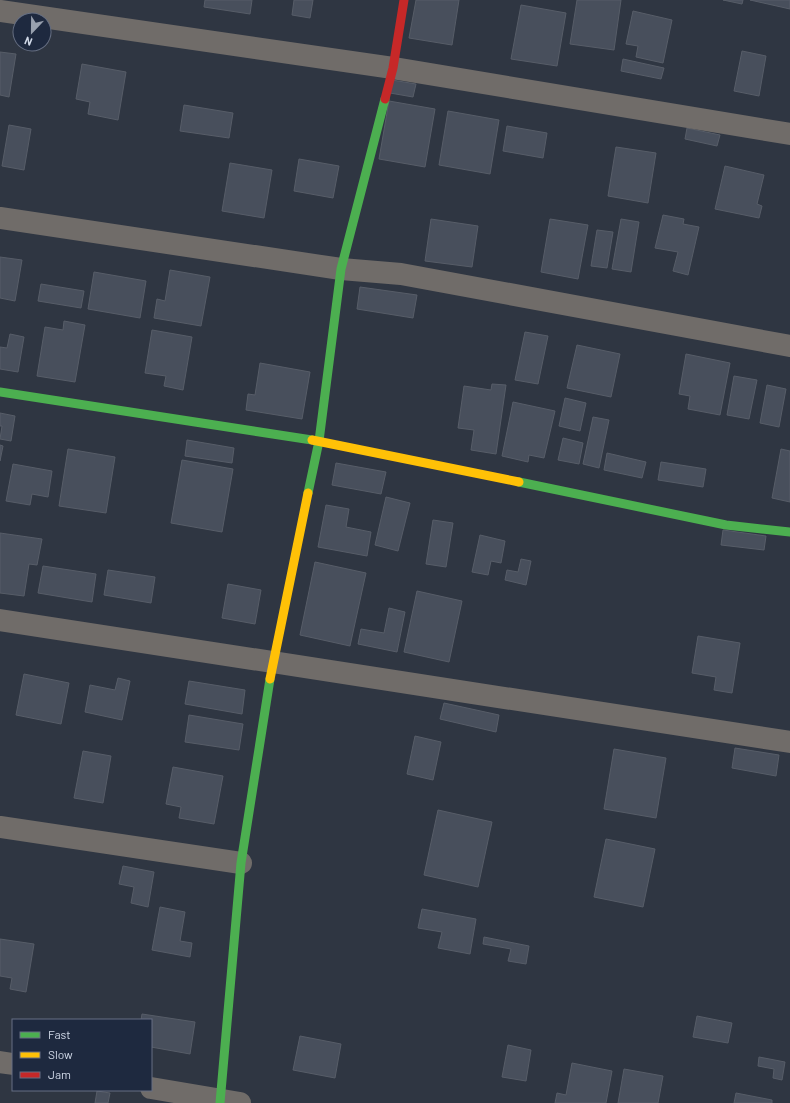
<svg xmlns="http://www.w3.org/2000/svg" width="790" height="1103" viewBox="0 0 790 1103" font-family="Barlow,sans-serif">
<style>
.building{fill:#484f5c;stroke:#575d68}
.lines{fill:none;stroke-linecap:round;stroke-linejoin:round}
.street{stroke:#706c69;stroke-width:22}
.fast{stroke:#4caf50;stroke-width:9}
.slow{stroke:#ffc107;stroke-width:9}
.jam{stroke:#c62828;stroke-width:9}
</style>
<rect width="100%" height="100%" fill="#2f3642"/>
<g class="building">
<polygon points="205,0 252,0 250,14 204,7"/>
<polygon points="294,0 313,0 310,18 292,15"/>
<polygon points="416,0 459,0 452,45 409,38"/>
<polygon points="577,0 621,0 614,50 570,44"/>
<polygon points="723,0 743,0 742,4"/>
<polygon points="750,0 790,0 790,9"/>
<polygon points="521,5 566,13 557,66 511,59"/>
<polygon points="633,11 672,20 663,63 636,57 638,46 626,44"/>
<polygon points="742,51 766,56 759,96 734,91"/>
<polygon points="0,52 16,54 9,97 0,95"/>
<polygon points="623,59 664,68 661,79 621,71"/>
<polygon points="82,64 126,72 118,120 88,114 90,102 76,99"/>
<polygon points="392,80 416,84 413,97 390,93"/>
<polygon points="389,101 435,109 425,167 379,159"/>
<polygon points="184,105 233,113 229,138 180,131"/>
<polygon points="448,111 499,120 490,174 439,165"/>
<polygon points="9,125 31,129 24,170 2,166"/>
<polygon points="507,126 547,133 543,158 503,151"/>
<polygon points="687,128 720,135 717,146 685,139"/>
<polygon points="616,147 656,153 648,203 608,196"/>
<polygon points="299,159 339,166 333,198 294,191"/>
<polygon points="230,163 272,170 264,218 222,211"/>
<polygon points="725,166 764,175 757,204 762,206 759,218 715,209"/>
<polygon points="663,215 684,219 683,224 699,227 688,275 673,271 678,252 655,248"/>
<polygon points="431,219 478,226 472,267 425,261"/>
<polygon points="550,219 588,225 578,279 541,272"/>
<polygon points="621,219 639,222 631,272 612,269"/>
<polygon points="597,230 613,232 607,268 591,266"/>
<polygon points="0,257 22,260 15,301 0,298"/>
<polygon points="170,270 210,277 201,326 154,318 157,299 165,301"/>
<polygon points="94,272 146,281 140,318 88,309"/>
<polygon points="41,284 84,291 81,308 38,301"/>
<polygon points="360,287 417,295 413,318 357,309"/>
<polygon points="64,321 85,325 75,382 37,376 45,327 63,330"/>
<polygon points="152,330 192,337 183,390 164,386 166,376 145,373"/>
<polygon points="525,332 548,336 538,384 515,380"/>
<polygon points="10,334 24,337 18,372 0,369 0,347 7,348"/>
<polygon points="577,345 620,354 611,397 567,388"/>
<polygon points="686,354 730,363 720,415 688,409 690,396 679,394"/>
<polygon points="260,363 310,372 302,419 246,410 248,394 255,395"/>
<polygon points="734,376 757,380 749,419 727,415"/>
<polygon points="492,384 506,385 496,454 471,450 474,430 458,428 464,386 491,390"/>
<polygon points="767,385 786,389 779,427 760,423"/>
<polygon points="565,398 586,403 580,431 559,426"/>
<polygon points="513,402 555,411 544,458 529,455 528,462 502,456"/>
<polygon points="0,413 15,416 11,441 0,439 2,426 0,426"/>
<polygon points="593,417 609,420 599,468 583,464"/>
<polygon points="563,438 583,443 579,464 558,460"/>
<polygon points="187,440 234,448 232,463 185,456"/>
<polygon points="0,445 3,446 0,461"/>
<polygon points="68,449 115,457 106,513 59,506"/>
<polygon points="781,449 790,451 790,502 772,498"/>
<polygon points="607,453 646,462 642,478 604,470"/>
<polygon points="182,460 233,469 222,532 171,523"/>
<polygon points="661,462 706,469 703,487 658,480"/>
<polygon points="336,463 386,472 381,494 332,485"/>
<polygon points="13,464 52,471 48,497 32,494 30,505 6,501"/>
<polygon points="386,497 410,503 398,551 375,545"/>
<polygon points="326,505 349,509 346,527 371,532 367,556 318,547"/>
<polygon points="433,520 453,523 446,567 426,564"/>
<polygon points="723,530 766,536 764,550 721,545"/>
<polygon points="0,533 42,539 37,565 29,564 24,596 0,593"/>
<polygon points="480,535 505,541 501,563 491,561 488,575 472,572"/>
<polygon points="521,559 531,561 526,585 505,580 507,570 518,572"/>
<polygon points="315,562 366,573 350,646 300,635"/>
<polygon points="43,566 96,574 92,602 38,593"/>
<polygon points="108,570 155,577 151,603 104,595"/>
<polygon points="228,584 261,590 255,624 222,618"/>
<polygon points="417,591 462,601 449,662 404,652"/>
<polygon points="389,608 405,612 397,652 358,644 361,629 384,633"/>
<polygon points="698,636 740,643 732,693 714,690 716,677 692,673"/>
<polygon points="24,674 69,683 61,724 16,715"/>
<polygon points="118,678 130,681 122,720 85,712 90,685 115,690"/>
<polygon points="189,681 245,690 242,714 185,704"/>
<polygon points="444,703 499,715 496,732 440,719"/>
<polygon points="189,715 243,724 239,750 185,742"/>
<polygon points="415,736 441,742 433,780 407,774"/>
<polygon points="735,748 779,755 776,776 732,768"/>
<polygon points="614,749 666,758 656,818 604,809"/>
<polygon points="83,751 111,756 103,803 74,798"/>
<polygon points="173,767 223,776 214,824 179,818 181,807 166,804"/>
<polygon points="438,810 492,822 478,887 424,875"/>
<polygon points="606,839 655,849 643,907 594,897"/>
<polygon points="123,866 154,872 148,907 131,903 134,887 119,884"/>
<polygon points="160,907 185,912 180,941 192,943 190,957 152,950"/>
<polygon points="422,909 476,919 470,954 438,948 442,932 418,928"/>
<polygon points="484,937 529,946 526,964 508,961 511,949 483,944"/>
<polygon points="0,939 34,944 26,992 10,989 12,978 0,976"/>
<polygon points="142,1014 195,1022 190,1054 151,1047 151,1020 141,1020"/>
<polygon points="697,1016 732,1023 728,1043 693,1037"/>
<polygon points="300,1036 341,1044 335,1078 293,1070"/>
<polygon points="508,1045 531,1050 526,1081 502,1077"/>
<polygon points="759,1057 785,1062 782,1080 773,1078 774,1069 758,1066"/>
<polygon points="572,1063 612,1071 606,1103 555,1103 557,1093 566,1095"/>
<polygon points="624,1069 663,1076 658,1103 618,1103"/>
<polygon points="97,1091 110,1093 108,1103 95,1103"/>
<polygon points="736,1093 772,1100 772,1103 734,1103"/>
</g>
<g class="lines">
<g class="street">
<polyline points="0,11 393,68 790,134"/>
<polyline points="0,218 341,269 401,274 790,346"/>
<polyline points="0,620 790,742"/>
<polyline points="0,827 241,863"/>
<polyline points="0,1062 13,1064"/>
<polyline points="151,1088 240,1103"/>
</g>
<g class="fast">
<polyline points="0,392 312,440"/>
<polyline points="519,482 726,525 790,532"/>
<polyline points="308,493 319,441 341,269 385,99"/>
<polyline points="220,1103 241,863 270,679"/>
</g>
<g class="slow">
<polyline points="312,440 519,482"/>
<polyline points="270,679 308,493"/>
</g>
<polyline class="jam" points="385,99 393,68 404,0"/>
</g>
<rect x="12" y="1019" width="140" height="72" fill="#1e293f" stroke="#666f83"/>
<rect x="20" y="1032" width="20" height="6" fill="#4caf50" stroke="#666f83"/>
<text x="48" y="1039" font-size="12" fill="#d1d9e8">Fast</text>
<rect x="20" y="1052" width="20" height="6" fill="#ffc107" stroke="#666f83"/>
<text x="48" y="1059" font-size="12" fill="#d1d9e8">Slow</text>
<rect x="20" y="1072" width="20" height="6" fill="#c62828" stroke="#666f83"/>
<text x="48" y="1079" font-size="12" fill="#d1d9e8">Jam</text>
<g transform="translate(32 32) rotate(202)"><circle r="19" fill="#1e293f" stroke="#666f83"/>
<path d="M0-3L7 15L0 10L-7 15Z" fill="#98a0ae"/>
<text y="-6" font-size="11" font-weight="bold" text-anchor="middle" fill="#d1d9e8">N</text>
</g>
</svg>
